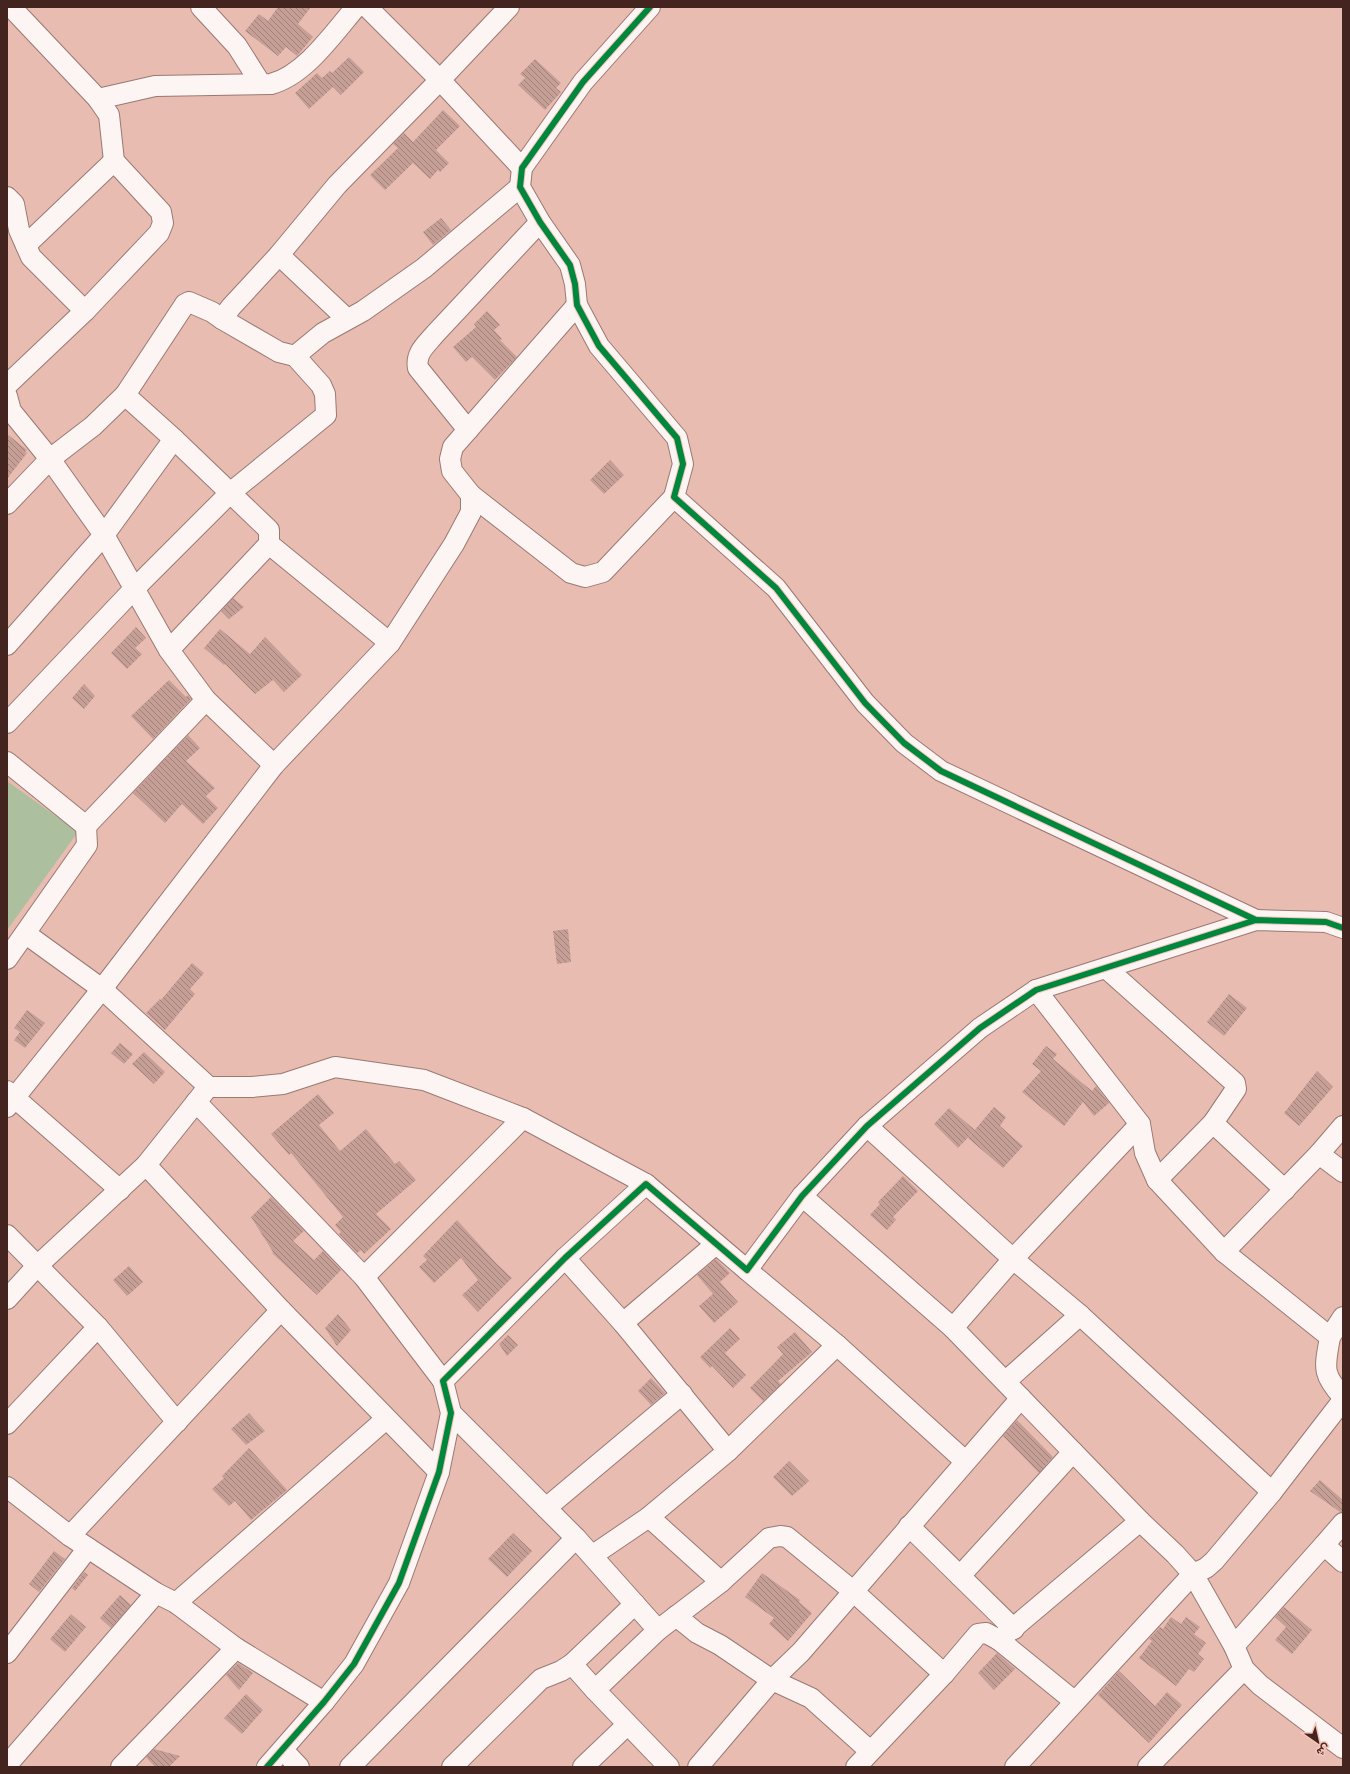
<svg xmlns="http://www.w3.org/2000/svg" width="1350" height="1774" viewBox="0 0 1350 1774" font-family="'Fira Sans Condensed',Vazirmatn,sans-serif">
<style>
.grass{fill:#acbf9f}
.building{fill:url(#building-back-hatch)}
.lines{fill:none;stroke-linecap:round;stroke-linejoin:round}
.minor-casing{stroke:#9a7972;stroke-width:22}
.minor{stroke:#fcf5f3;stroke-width:20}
.cycleway-casing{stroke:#f7c5b9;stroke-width:8}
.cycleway{stroke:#00873e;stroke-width:6}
</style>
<defs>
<pattern id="building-back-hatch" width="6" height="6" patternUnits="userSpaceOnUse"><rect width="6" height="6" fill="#c59e96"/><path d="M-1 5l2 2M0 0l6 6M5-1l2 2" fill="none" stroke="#a2817a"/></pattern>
</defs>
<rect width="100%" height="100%" fill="#e9bcb2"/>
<polygon class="grass" points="7,781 78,832 7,930"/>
<g class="building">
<polygon points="278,7 311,7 298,24 313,37 297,56 286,47 278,56 245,31 259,14 268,21"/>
<polygon points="349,57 364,72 341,95 333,87 309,109 295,93 317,73 322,78 330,71 332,73"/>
<polygon points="535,59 561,83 556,88 561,92 545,110 518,85 525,78 520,74"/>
<polygon points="443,110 460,126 436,150 449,163 440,172 438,170 430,179 413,163 385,190 370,175 398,148 393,144 404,133 413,142"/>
<polygon points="441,218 451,230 433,245 423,232"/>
<polygon points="487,311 500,325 494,330 502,339 500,340 517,357 495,380 472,357 466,362 453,347 476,327 474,324"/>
<polygon points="7,434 27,450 25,452 27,453 7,479"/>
<polygon points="610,460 624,475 604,494 590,480"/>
<polygon points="233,598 244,607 229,619 221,611"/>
<polygon points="136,627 146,638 135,648 142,654 127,669 111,653"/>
<polygon points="220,629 250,654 265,637 302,675 284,692 273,680 255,694 225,664 224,665 204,648"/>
<polygon points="169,680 186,697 188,695 191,699 153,739 131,716"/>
<polygon points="84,684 95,696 84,709 72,698"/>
<polygon points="188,735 200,748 186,761 215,788 206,796 218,808 203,824 182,804 165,823 133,793"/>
<polygon points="568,929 571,962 557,964 553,931"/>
<polygon points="192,963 204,973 190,989 195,994 165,1030 146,1013 160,999 161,1000"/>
<polygon points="1229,994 1247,1008 1224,1036 1207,1022"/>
<polygon points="27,1010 45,1023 25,1048 14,1040 20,1032 14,1028"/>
<polygon points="120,1043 133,1054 124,1064 111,1053"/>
<polygon points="1046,1046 1057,1054 1053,1059 1092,1091 1096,1086 1109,1103 1094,1116 1083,1102 1064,1126 1022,1092 1041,1071 1032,1064"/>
<polygon points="144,1052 165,1072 154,1084 132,1064"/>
<polygon points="1317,1071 1333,1087 1299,1126 1284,1113"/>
<polygon points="318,1094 334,1113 319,1125 340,1151 366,1129 395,1164 399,1161 416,1180 376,1214 391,1229 364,1254 361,1250 357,1253 339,1234 341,1232 335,1225 343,1217 291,1153 289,1155 271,1134"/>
<polygon points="994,1107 1006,1117 1000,1126 1023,1146 1003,1168 968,1138"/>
<polygon points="949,1108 975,1130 958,1148 934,1124"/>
<polygon points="903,1176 918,1191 893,1217 896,1220 887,1230 870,1215 880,1204 878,1202"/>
<polygon points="271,1197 304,1231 293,1241 314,1260 323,1251 341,1270 317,1295 272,1253 273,1252 251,1217"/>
<polygon points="457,1220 496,1263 512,1278 478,1312 462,1295 478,1280 461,1258 434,1283 419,1267 427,1260 423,1256"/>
<polygon points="716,1259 730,1273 720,1282 738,1302 714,1323 699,1306 713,1294 697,1275"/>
<polygon points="129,1266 143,1282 127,1296 113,1280"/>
<polygon points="338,1314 351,1330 337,1346 325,1328"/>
<polygon points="730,1328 740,1339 725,1353 746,1375 733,1388 712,1366 710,1368 700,1357"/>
<polygon points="795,1332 812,1352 778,1381 781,1384 763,1401 750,1388 783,1354 777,1347"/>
<polygon points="508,1335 518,1345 507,1356 499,1344"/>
<polygon points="651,1378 665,1393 651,1405 638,1391"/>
<polygon points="249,1413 265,1431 246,1445 231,1429"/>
<polygon points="1017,1420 1053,1457 1039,1473 1003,1436"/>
<polygon points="249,1448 287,1490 251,1520 235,1501 229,1506 212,1489 224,1478 222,1476"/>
<polygon points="789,1461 809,1481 792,1496 773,1477"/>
<polygon points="1320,1480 1343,1500 1343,1512 1340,1512 1310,1491"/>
<polygon points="513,1533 532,1551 507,1577 488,1559"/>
<polygon points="54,1551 65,1559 39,1592 29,1584"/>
<polygon points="84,1572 88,1575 75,1591 72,1588"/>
<polygon points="762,1573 800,1600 799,1602 812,1613 788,1641 769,1624 774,1618 745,1597"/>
<polygon points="120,1595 131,1605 111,1628 100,1618"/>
<polygon points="1284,1607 1312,1630 1292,1654 1275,1640 1286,1627 1275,1617"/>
<polygon points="71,1614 86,1627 65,1652 50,1639"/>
<polygon points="1171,1617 1181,1624 1186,1617 1200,1627 1194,1634 1206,1643 1198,1654 1204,1659 1194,1672 1189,1669 1176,1686 1139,1658 1152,1641 1149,1639 1160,1627 1163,1629"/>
<polygon points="997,1653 1015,1669 994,1690 978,1673"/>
<polygon points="238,1663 253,1673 239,1690 226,1675"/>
<polygon points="1119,1671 1155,1706 1167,1692 1182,1705 1149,1743 1098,1695"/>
<polygon points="246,1694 263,1710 242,1734 224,1718"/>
<polygon points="154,1749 180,1756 169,1767 155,1767 146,1757"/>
</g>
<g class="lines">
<defs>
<g id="minor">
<polyline points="201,7 237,46 261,84"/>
<polyline points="367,7 440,80 522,168"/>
<polyline points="650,7 583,82 522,168 520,187 540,222 570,265 575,284 577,305 599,346 677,438 683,464 674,497 776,588 865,703 904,743 941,771 1256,920"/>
<path d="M98,99L155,86L271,84C305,75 333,34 356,7"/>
<polyline points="7,197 14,204 19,230 31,257 85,311"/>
<polyline points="26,245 114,161"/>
<polyline points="279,255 347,319"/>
<polyline points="295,356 323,333 363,311 424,268 520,187"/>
<polyline points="7,385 85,311 159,233 163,223 161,212 114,161 109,115 98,99 11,7"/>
<polyline points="125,395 185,304 189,302 212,312 222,319 231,307 279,255 337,185 440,80 509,7"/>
<polyline points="7,396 11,411 50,459 104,535 169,650 206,700 274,765"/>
<path d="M468,430L418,368C415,353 426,345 435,334L540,222"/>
<polyline points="471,495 571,573 585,577 603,572 674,497"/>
<polyline points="7,504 50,459 93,426 125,395 174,439 269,530 269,544 390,643"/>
<polyline points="7,645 104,535 174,439"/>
<polyline points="169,650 269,544"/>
<polyline points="7,723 134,589 230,493 326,415 325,394 321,385 295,356 279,352 222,319"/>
<polyline points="7,762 86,826 87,845 7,959"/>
<polyline points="86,826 206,700"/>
<polyline points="26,934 102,989 209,1087 252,1087 283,1084 335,1067 424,1080 523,1118 646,1184"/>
<polyline points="1106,968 1235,1083 1236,1089 1213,1123 1157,1180"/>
<path d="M1036,990L1140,1124L1145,1153L1157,1180L1224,1252L1330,1337C1325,1367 1321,1373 1343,1397"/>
<polyline points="7,1091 120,1190"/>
<polyline points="196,1102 364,1277 443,1381"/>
<polyline points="7,1107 102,989 274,765 390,643 454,544 471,512 471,495 452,471 450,459 453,447 577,305"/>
<polyline points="1213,1123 1285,1190"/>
<polyline points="867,1126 1013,1259 1080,1315 1272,1492"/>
<polyline points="1319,1154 1343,1172"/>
<polyline points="146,1165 281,1310 439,1472"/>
<polyline points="802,1196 953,1328 1140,1521 1175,1554 1193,1574 1234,1646 1244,1669 1260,1685 1343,1748"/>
<polyline points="7,1235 98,1327 177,1422"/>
<polyline points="1224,1252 1319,1154 1343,1126"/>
<polyline points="565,1258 623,1323 728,1451"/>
<polyline points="747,1270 837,1345 965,1461"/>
<polyline points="364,1277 523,1118"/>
<polyline points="7,1299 37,1266 146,1165 205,1091"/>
<polyline points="623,1323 716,1244"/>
<polyline points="953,1328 1013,1259 1140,1124"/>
<polyline points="1330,1337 1343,1317"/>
<polyline points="1006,1381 1080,1315"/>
<polyline points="451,1413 576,1538 658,1630"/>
<polyline points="7,1424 98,1327"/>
<polyline points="7,1487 70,1536 156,1593 176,1603 236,1648 324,1702"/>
<polyline points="546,1508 682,1394"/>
<polyline points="649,1517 721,1582"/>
<polyline points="1343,1523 1324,1545 1343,1562"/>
<polyline points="909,1526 1014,1629"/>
<polyline points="70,1536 281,1310"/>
<polyline points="593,1555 649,1517 728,1451 837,1345"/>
<polyline points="960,1576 1073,1452"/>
<polyline points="176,1603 386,1419"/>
<polyline points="676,1616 697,1633 720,1645 772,1680 811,1698 870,1751"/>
<polyline points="999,1640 1074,1701"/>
<polyline points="1234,1646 1324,1545"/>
<polyline points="7,1653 88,1548"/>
<polyline points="572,1664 595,1690"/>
<polyline points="283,1750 299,1767"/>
<polyline points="7,1765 156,1593"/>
<polyline points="121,1767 236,1648"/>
<polyline points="267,1767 324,1702 354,1664 399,1583 439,1472 451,1413 443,1381 565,1258 646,1184 747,1270 802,1196 867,1126 980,1028 1036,990 1256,920 1326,922 1343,928"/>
<polyline points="350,1767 576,1538"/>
<polyline points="452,1767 541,1679 561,1671 572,1664 635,1604"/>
<polyline points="583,1767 627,1725"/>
<polyline points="669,1767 595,1690 658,1630 721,1582 769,1538 780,1536 787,1537 853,1591 944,1674"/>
<polyline points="698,1767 772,1680 801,1652 1021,1398"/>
<polyline points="856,1767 944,1674 978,1634 986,1633 999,1640 1140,1521"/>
<polyline points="1015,1767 1193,1574 1206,1568 1214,1561 1272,1492 1343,1400"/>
<polyline points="1148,1767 1244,1669"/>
</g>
</defs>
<use href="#minor" class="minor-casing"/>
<use href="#minor" class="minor"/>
<defs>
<g id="cycleway">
<polyline points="650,7 583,82 522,168 520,187 540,222 570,265 575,284 577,305 599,346 677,438 683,464 674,497 776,588 865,703 904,743 941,771 1256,920"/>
<polyline points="267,1767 324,1702 354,1664 399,1583 439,1472 451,1413 443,1381 565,1258 646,1184 747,1270 802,1196 867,1126 980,1028 1036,990 1256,920 1326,922 1343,928"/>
</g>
</defs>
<use href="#cycleway" class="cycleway-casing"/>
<use href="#cycleway" class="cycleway"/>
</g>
<rect width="1350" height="1774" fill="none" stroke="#44241e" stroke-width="16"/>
<g transform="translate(1318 1742) rotate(146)" stroke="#f7c5b9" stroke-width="3" paint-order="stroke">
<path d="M0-3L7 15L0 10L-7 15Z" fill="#44241e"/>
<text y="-6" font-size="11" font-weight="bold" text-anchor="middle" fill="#44241e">ش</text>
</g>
</svg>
